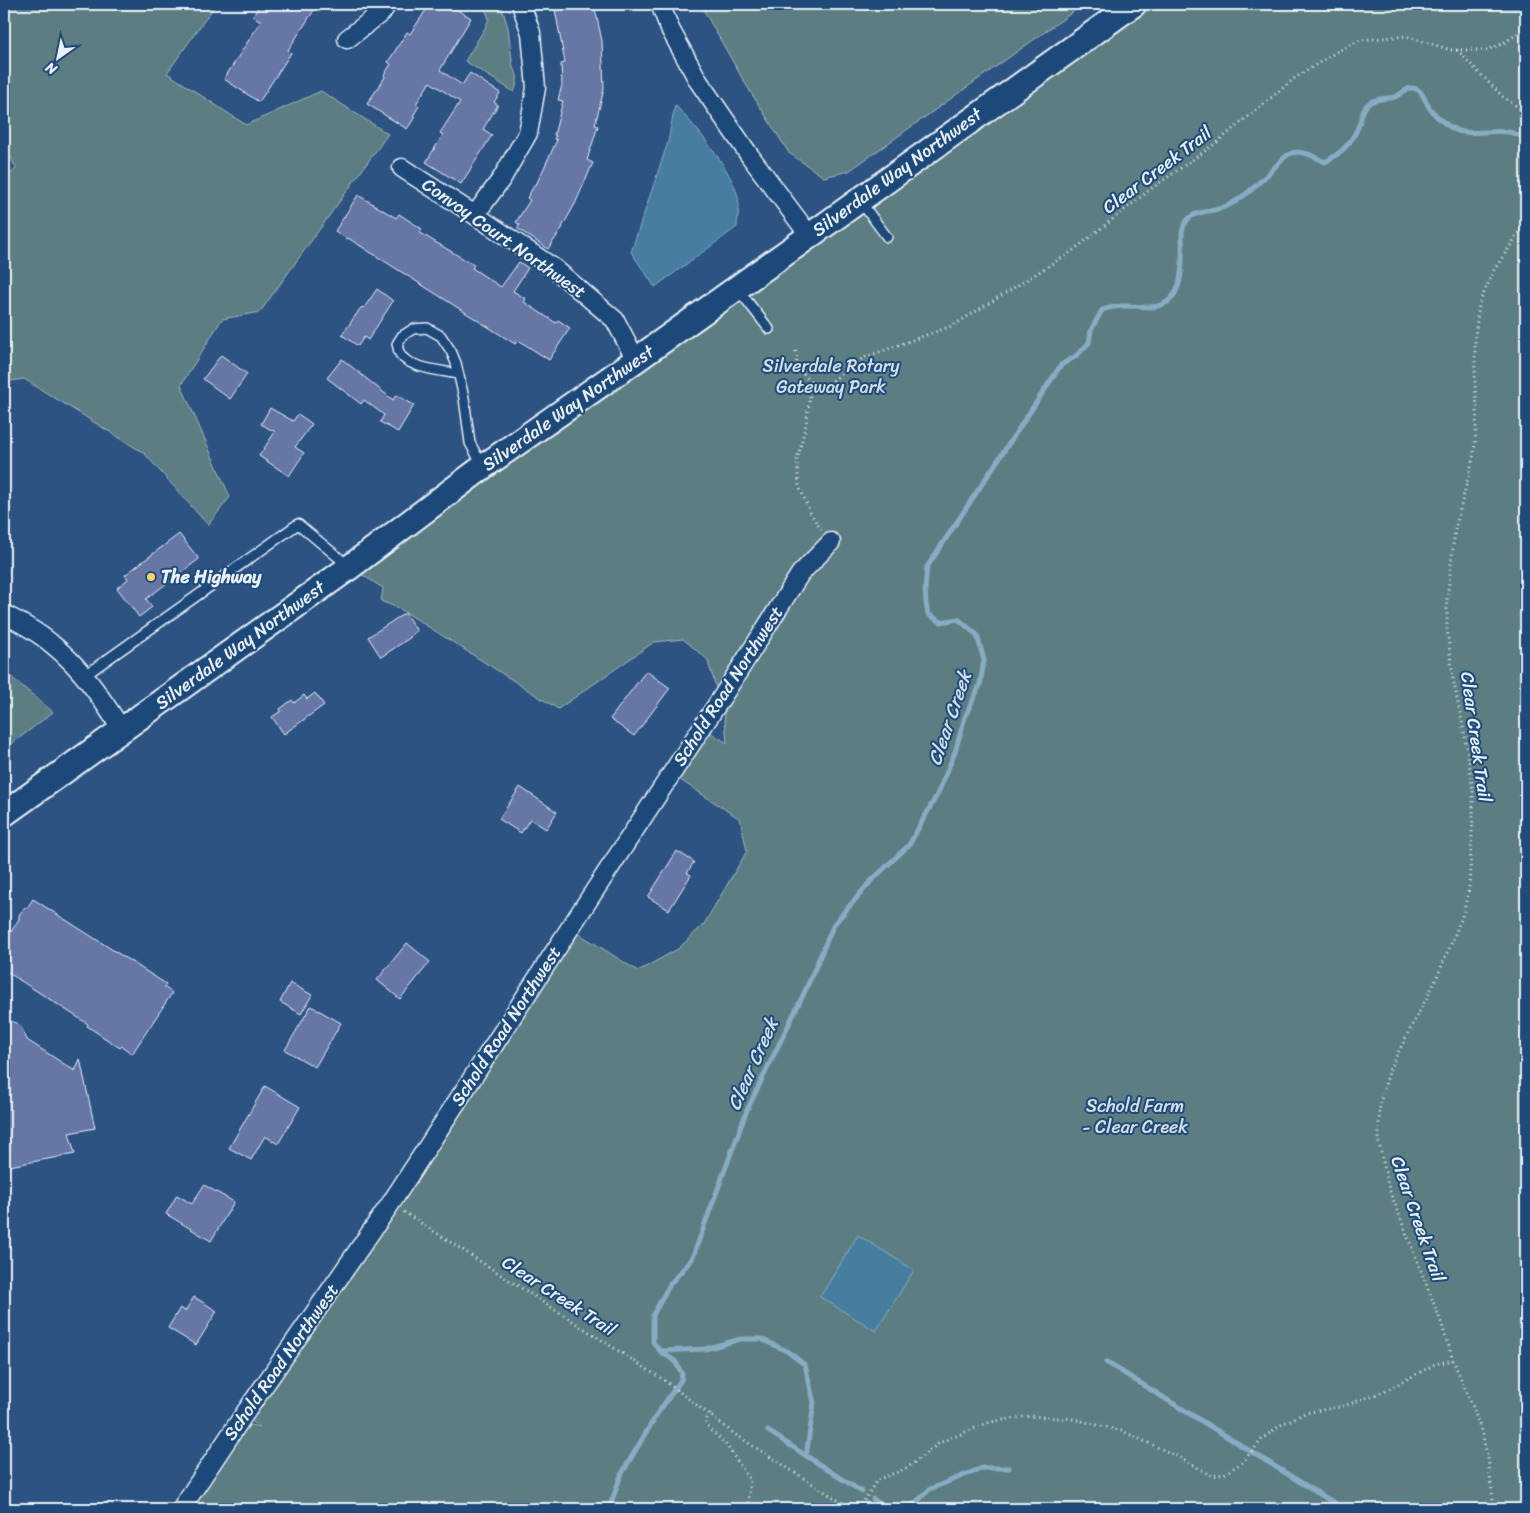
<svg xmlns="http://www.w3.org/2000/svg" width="1530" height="1513" viewBox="0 0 1530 1513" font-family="Sriracha,sans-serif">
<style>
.green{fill:#5c7d82;stroke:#a2b7bd}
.water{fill:#467ea0;stroke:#87acc3}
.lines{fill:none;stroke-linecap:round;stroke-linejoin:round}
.stream{stroke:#87acc3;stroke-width:5}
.building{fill:#6676a5;stroke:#e8f1f8}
.service-casing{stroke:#e8f1f8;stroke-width:12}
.minor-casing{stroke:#e8f1f8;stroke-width:21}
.secondary-casing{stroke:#e8f1f8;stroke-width:28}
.path{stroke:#e8f1f8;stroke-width:3;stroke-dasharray:1 4;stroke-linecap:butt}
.service{stroke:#1f4a7a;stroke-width:9}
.minor{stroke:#1f4a7a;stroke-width:18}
.secondary{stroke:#1f4a7a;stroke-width:24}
.poi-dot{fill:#ffd166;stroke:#1f4a7a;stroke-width:2}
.labels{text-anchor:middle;stroke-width:4;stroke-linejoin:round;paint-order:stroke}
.street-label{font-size:18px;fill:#e8f1f8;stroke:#1f4a7a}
.park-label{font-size:18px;fill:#d3e0e6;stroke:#1f4a7a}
.poi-label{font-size:18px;font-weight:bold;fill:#e8f1f8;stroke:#1f4a7a;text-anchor:start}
.water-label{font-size:19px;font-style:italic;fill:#d0e0eb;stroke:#1f4a7a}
</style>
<rect width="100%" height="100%" fill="#2d5383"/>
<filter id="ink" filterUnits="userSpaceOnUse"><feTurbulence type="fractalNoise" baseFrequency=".02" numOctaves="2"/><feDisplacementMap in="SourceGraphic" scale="10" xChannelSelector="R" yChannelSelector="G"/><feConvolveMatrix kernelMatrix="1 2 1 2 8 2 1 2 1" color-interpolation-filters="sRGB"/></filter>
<g filter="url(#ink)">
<g class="green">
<polygon points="4,4 216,4 167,73 246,125 321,91 388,134 260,312 222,319 181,385 230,497 208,525 144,453 24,379 4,382 4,179 16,169 4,141"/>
<path d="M479,4H501L508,28L513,68C520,75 517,84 514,92L465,61L485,28L489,19L486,11Z"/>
<polygon points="709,4 1084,4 849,171 824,177 789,153 745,83 704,11"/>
<polygon points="1134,4 1526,4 1526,1509 189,1509 245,1424 260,1427 243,1416 570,928 638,971 678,949 704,924 747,851 740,819 671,774 702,727 727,743 724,712 707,659 683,639 654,642 558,709 402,610 381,601 383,588 350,567"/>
<polygon points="4,671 53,712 4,750"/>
</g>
<g class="water">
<path d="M675,105C695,126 737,174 739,204C739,211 737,219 737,227L655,287L631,252L668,142Z"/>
<polygon points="858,1235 914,1270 876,1331 820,1297"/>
</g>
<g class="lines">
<g class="stream">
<polyline points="661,1351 705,1349 741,1339 761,1339 787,1351 805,1365 814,1403 806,1456"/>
<polyline points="1106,1362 1344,1509"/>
<polyline points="768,1431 862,1492"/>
<polyline points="873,1499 889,1509"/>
<path d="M609,1509L621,1475L657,1414L681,1380L682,1374L675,1361L661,1352L653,1342V1315L670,1284L692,1259L747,1110L806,989L834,924L872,880L909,845L938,793L955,752L965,717L980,685L984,660L977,635L958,619L941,622L928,614C924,598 925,584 927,567L1061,365L1076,356L1089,343L1091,330L1102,310C1119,304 1131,306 1148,307C1188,308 1182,259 1182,232C1187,206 1212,215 1229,205C1245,197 1259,183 1271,171C1278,164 1283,156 1292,153C1303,150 1315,157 1325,162C1340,154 1352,143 1358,127C1362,119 1361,109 1369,103C1377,98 1387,99 1395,97C1400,95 1406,88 1412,88C1423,88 1425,103 1431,110C1437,117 1449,128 1458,131C1474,135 1492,130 1508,132C1514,133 1520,136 1526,138"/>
<polyline points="909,1509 930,1489 982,1468 1009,1468"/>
</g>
</g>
<g class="building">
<polygon points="260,4 318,4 288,50 291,53 259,102 224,79 261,21 253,16"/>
<polygon points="430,4 448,4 471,18 440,70 462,85 470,73 500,93 494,102 498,105 483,129 492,135 461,184 426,162 443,135 440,133 460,102 430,82 416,104 419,106 413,116 415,117 407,129 367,104 385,77 384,75 391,64 388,62 407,32 410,34"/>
<polygon points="554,4 594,4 602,41 604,89 595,125 598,126 587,160 593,163 575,204 562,227 563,227 548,249 517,228 520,225 516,222 530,200 527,198 535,184 536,185 557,140 554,139 556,135 554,135 563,101 558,100 562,85 561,64 565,63"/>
<polygon points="358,195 396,218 399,214 422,229 420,233 474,265 472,268 501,287 519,262 528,268 513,291 526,299 524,302 556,323 558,320 570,328 549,360 518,340 515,344 348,238 347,239 335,231"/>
<polygon points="377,289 393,301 368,340 364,337 358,346 342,335 360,309 362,307 364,308"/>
<polygon points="221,355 247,374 230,399 203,379"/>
<polygon points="342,359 393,400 396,395 414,405 398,432 380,422 384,415 364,400 361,404 327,378"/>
<polygon points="270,408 293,421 298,414 312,424 295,447 304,453 289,476 259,456 275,432 261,424"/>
<polygon points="179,534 199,559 146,599 152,607 139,617 117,588 128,579 125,575"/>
<polygon points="405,613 417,631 410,636 411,637 381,657 368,637"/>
<polygon points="646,671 670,688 634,736 610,719"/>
<polygon points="315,693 324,705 284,734 272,717 281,711 280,709 292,700 294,703 304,695 307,699"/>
<polygon points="520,787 557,812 546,829 530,819 521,833 499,819"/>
<polygon points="677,851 694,862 687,873 691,875 669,910 648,897"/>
<polygon points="33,899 166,984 164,987 172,993 132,1054 122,1046 120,1048 87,1026 88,1024 4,970 4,943 19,919 19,915 25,907 27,908"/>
<polygon points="407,943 430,962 400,999 377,980"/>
<polygon points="290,983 312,995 301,1014 280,1002"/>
<polygon points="311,1006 341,1023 315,1067 285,1050"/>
<polygon points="10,1021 17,1023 22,1029 27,1040 75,1071 80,1059 95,1128 69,1133 75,1154 4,1167 4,1023"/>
<polygon points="265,1086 300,1107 278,1144 265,1136 251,1160 229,1148"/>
<polygon points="204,1185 234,1202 211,1241 166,1214 177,1195 192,1204"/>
<polygon points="194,1297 217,1311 196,1345 168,1328 180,1308 185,1311"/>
</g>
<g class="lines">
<defs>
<g id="service">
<polyline points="860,201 887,237"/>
<polyline points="737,288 769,329"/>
<path d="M458,374C443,371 405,368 399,352C398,349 398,346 397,344L402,336L413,329L427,328L441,336L451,351L456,363L464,398L470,443L483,467"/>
<polyline points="84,676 298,524 350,567"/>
</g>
<g id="minor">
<polyline points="660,4 670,29 699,82 750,156 809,235"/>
<polyline points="347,39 382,12 387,4"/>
<polyline points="402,168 475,215 555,269 615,320 636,360"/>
<polyline points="475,215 502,178 528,133 536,88 531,33 521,4"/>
<path d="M4,614C21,623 38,632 53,645C82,668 102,699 122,730"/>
<polyline points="181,1509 243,1416 391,1203 570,928 724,694 800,574 831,542"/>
</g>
<polyline id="secondary" points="4,814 350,567 483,467 636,360 1134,4"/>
</defs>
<use href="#service" class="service-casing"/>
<use href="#minor" class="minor-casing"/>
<use href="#secondary" class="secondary-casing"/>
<g class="path">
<polyline points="1457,50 1502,96 1526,113"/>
<polyline points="796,351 797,366 811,383 811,388 806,424 797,460 799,486 810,512 821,530"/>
<polyline points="811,388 820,390 863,358 954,325 1071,252 1151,189 1216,143 1295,78 1336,52 1360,40 1406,36 1451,50 1487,50 1502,44 1526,28"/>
<polyline points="404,1212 665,1381 736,1435 852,1509"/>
<polyline points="710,1414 705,1421 711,1431 725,1443 750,1480 748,1506 749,1509"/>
<polyline points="859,1509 877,1480 907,1468 939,1443 990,1422 1030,1416 1073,1419 1122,1431 1179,1457 1212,1476 1224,1474 1243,1462 1264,1437 1284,1423 1305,1413 1344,1406 1385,1391 1435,1364 1453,1360"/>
<polyline points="1494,1509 1488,1458 1482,1433 1473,1407 1453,1360 1441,1322 1389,1189 1379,1143 1379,1122 1380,1103 1390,1068 1435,982 1456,932 1464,911 1469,888 1473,816 1473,792 1467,747 1453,678 1447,629 1447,600 1455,530 1473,458 1475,444 1477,408 1475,384 1475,337 1479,304 1494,270 1526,222"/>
</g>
<use href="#service" class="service"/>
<use href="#minor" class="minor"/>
<use href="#secondary" class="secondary"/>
</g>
</g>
<circle class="poi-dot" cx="151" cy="577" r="5"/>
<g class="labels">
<g class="street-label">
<text transform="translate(1157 170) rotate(-37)" y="6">Clear Creek Trail</text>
<text transform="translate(897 172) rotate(-36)" y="6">Silverdale Way Northwest</text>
<text transform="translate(504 238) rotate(35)" y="6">Convoy Court Northwest</text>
<text transform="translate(568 408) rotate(-35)" y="6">Silverdale Way Northwest</text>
<text transform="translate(240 645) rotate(-36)" y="6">Silverdale Way Northwest</text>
<text transform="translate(728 686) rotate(-57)" y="6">Schold Road Northwest</text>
<text transform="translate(1476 737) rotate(82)" y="6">Clear Creek Trail</text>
<text transform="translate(506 1026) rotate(-57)" y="6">Schold Road Northwest</text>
<text transform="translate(1418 1219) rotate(71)" y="6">Clear Creek Trail</text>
<text transform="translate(559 1296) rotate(33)" y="6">Clear Creek Trail</text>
<text transform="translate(281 1362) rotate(-55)" y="6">Schold Road Northwest</text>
</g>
<g class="park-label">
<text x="831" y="372">Silverdale Rotary<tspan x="831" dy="21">Gateway Park</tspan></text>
<text x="1135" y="1112">Schold Farm<tspan x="1135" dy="21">- Clear Creek</tspan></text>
</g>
<g class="poi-label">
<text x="161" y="583">The Highway</text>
</g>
<g class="water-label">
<text transform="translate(949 718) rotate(-71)" y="7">Clear Creek</text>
<text transform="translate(752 1064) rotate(-66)" y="7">Clear Creek</text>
</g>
</g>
<rect width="1530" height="1513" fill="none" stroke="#1f4a7a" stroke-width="20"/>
<rect x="10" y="10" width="1510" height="1493" fill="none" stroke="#e8f1f8" stroke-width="2" filter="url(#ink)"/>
<g transform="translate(58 58) rotate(213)" stroke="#1f4a7a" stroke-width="4" paint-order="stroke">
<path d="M0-4L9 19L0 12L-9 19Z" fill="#e8f1f8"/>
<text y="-8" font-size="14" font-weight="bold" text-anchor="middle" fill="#e8f1f8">N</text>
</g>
</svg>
